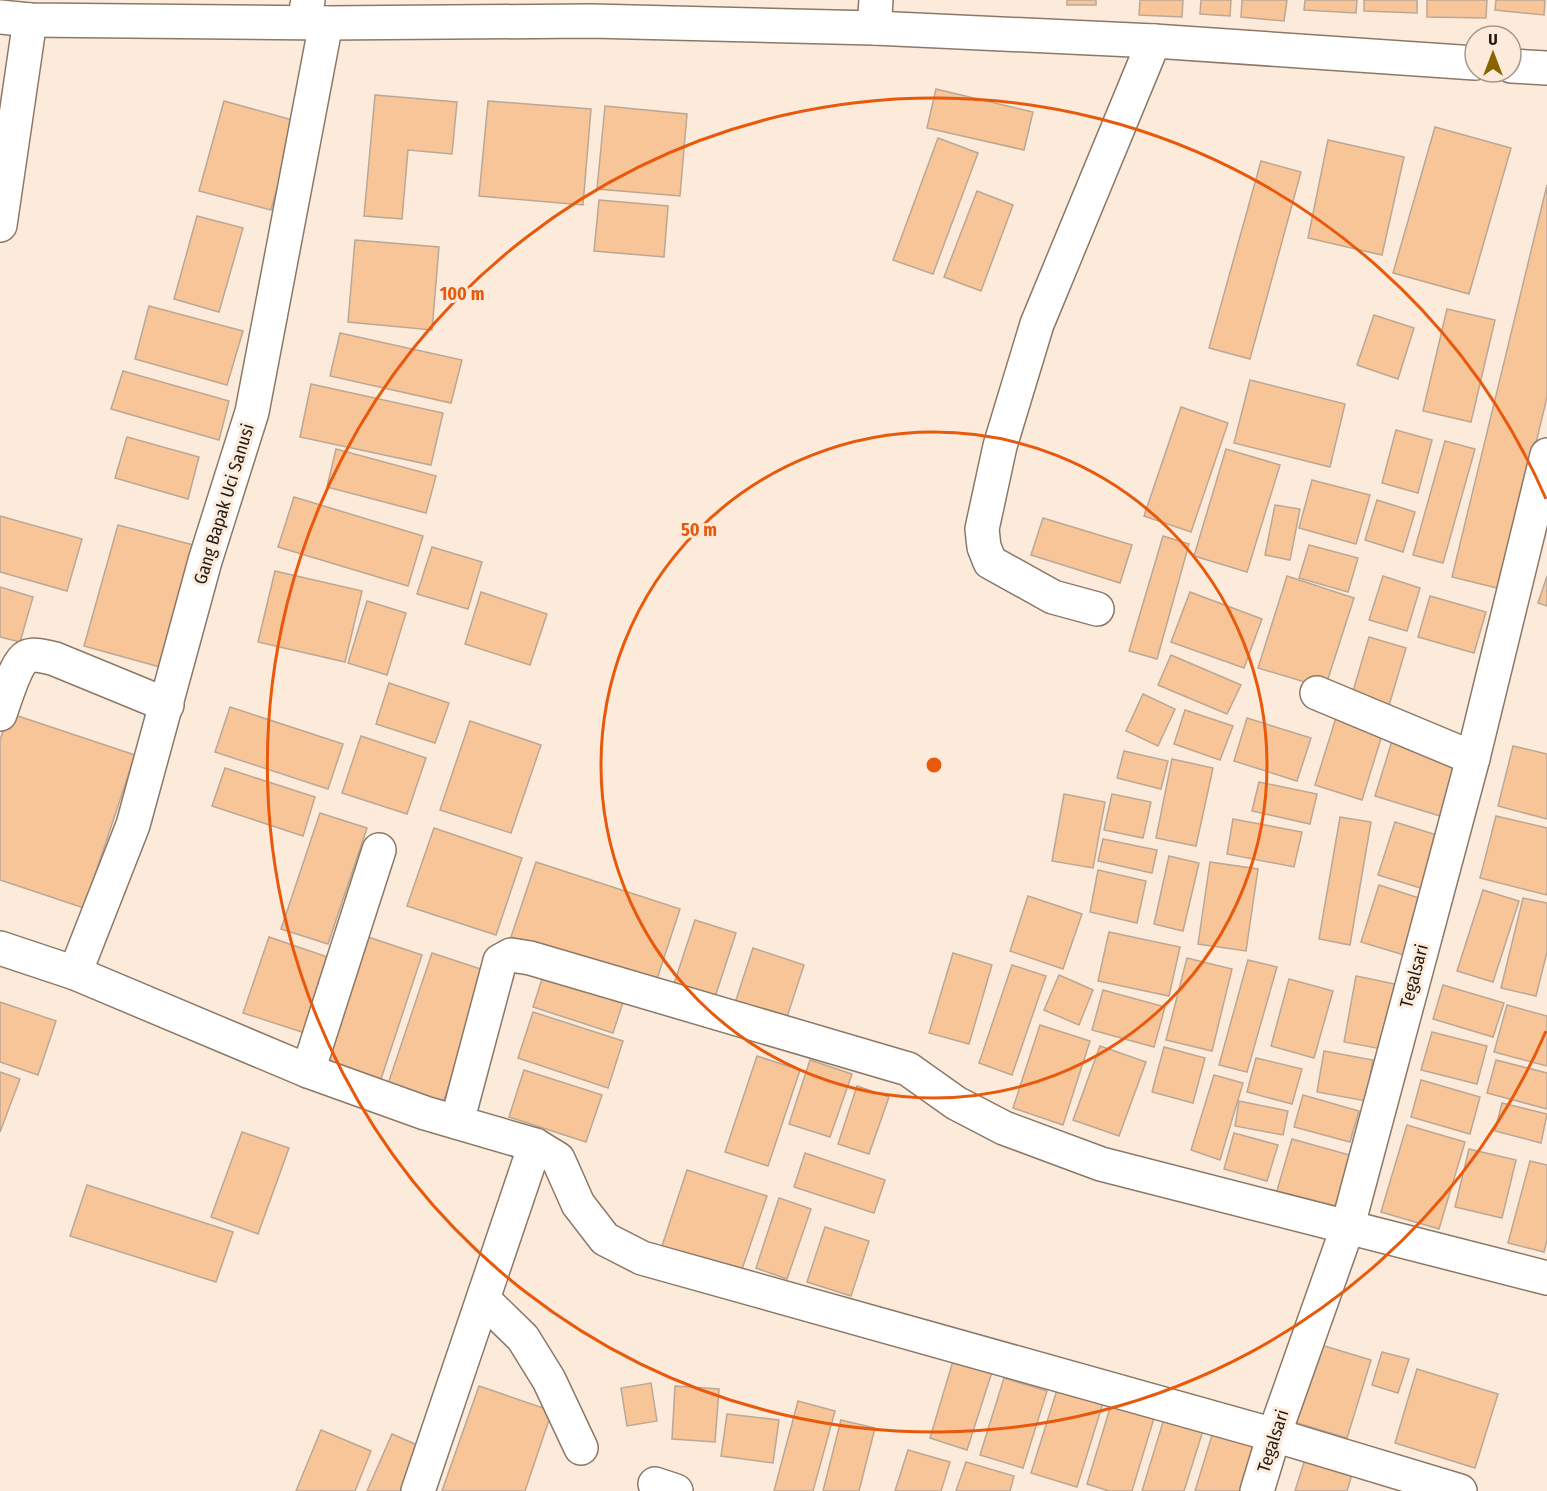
<svg xmlns="http://www.w3.org/2000/svg" width="1547" height="1491" viewBox="0 0 1547 1491" font-family="'Fira Sans Condensed',sans-serif">
<style>
.building{fill:#f8c599;stroke:#bca795;stroke-width:1.5}
.lines{fill:none;stroke-linecap:round;stroke-linejoin:round}
.street-casing{stroke:#8c7867;stroke-width:36}
.secondary-casing{stroke:#8c7867;stroke-width:36}
.street{stroke:#fff;stroke-width:33}
.secondary{stroke:#fff;stroke-width:33}
.ring{fill:none;stroke:#e8590c;stroke-width:3}
.labels{text-anchor:middle;stroke-width:6;stroke-linejoin:round;paint-order:stroke}
.street-label{font-size:18px;fill:#231b14;stroke:#fcebdb}
.centre{fill:#e8590c;stroke:#fcebdb;stroke-width:3}
.ring-label{font-size:18px;text-anchor:middle;font-weight:bold;fill:#e8590c;stroke:#fcebdb;stroke-width:6;stroke-linejoin:round;paint-order:stroke}
</style>
<rect width="100%" height="100%" fill="#fcebdb"/>
<g class="building">
<rect x="1067" y="0" width="29" height="5"/>
<polygon points="1140,0 1183,0 1182,17 1139,15"/>
<polygon points="1201,0 1231,0 1230,16 1200,14"/>
<polygon points="1242,0 1287,0 1284,21 1241,17"/>
<polygon points="1305,0 1357,0 1356,13 1304,10"/>
<polygon points="1364,0 1417,0 1417,13 1364,11"/>
<polygon points="1427,0 1487,0 1486,18 1427,17"/>
<polygon points="1496,0 1545,0 1544,15 1495,10"/>
<polygon points="936,89 1033,112 1024,150 927,128"/>
<polygon points="375,95 457,102 452,154 408,150 402,219 364,216"/>
<polygon points="224,101 296,121 271,210 199,191"/>
<polygon points="488,101 591,109 583,205 479,196"/>
<polygon points="605,106 687,114 680,196 597,189"/>
<polygon points="1435,127 1511,148 1469,294 1393,273"/>
<polygon points="938,138 978,153 933,274 893,260"/>
<polygon points="1328,140 1404,157 1382,255 1308,238"/>
<polygon points="1261,161 1301,172 1250,359 1209,348"/>
<polygon points="1547,185 1547,397 1501,589 1452,577"/>
<polygon points="977,191 1013,205 981,291 944,277"/>
<polygon points="599,200 668,206 664,257 594,251"/>
<polygon points="197,216 243,228 219,312 174,299"/>
<polygon points="355,240 439,247 432,330 348,322"/>
<polygon points="149,306 243,331 227,385 135,359"/>
<polygon points="1447,309 1495,320 1471,422 1423,411"/>
<polygon points="1374,315 1414,328 1398,379 1357,365"/>
<polygon points="340,333 462,360 451,403 330,376"/>
<polygon points="123,371 229,401 219,440 111,409"/>
<polygon points="1250,380 1345,404 1330,467 1234,443"/>
<polygon points="311,384 443,413 431,465 300,437"/>
<polygon points="1181,407 1228,423 1191,532 1144,516"/>
<polygon points="1396,430 1432,440 1418,493 1382,483"/>
<polygon points="127,437 199,457 188,499 115,478"/>
<polygon points="1445,441 1475,449 1443,563 1413,555"/>
<polygon points="336,449 436,476 426,513 327,487"/>
<polygon points="1226,449 1280,465 1247,572 1194,556"/>
<polygon points="1312,480 1370,495 1356,544 1299,528"/>
<polygon points="294,497 423,536 408,586 278,547"/>
<polygon points="1377,500 1415,512 1403,552 1365,540"/>
<polygon points="1275,505 1300,509 1290,560 1265,555"/>
<polygon points="0,516 82,539 67,591 0,572"/>
<polygon points="1043,518 1132,545 1120,583 1031,555"/>
<polygon points="118,525 201,547 167,669 84,646"/>
<polygon points="1163,536 1189,544 1157,659 1129,651"/>
<polygon points="1309,545 1358,558 1348,592 1299,578"/>
<polygon points="432,547 482,562 468,609 417,594"/>
<polygon points="275,571 362,591 345,662 258,642"/>
<polygon points="1287,576 1354,598 1325,688 1258,668"/>
<polygon points="1383,576 1420,588 1407,631 1369,620"/>
<polygon points="1547,576 1547,606 1538,603"/>
<polygon points="0,587 33,597 20,642 0,637"/>
<polygon points="481,592 547,614 530,665 465,644"/>
<polygon points="1190,592 1262,619 1244,668 1171,642"/>
<polygon points="1430,596 1486,612 1474,653 1418,637"/>
<polygon points="367,601 406,613 387,675 348,663"/>
<polygon points="1369,637 1406,648 1388,709 1351,698"/>
<polygon points="1171,655 1241,685 1227,714 1158,685"/>
<polygon points="389,683 449,703 435,743 376,724"/>
<polygon points="1143,694 1175,709 1158,746 1126,731"/>
<polygon points="230,707 343,744 328,789 215,752"/>
<polygon points="1339,708 1386,722 1362,800 1315,785"/>
<polygon points="1185,710 1233,726 1220,760 1174,744"/>
<polygon points="9,713 135,755 84,908 0,880 0,740"/>
<polygon points="1247,718 1311,738 1297,781 1234,761"/>
<polygon points="470,721 541,745 511,833 440,810"/>
<polygon points="361,736 426,758 407,814 342,793"/>
<polygon points="1392,741 1457,762 1440,816 1375,796"/>
<polygon points="1513,746 1547,754 1547,819 1498,806"/>
<polygon points="1124,751 1168,761 1161,789 1117,778"/>
<polygon points="1172,759 1213,768 1196,846 1156,838"/>
<polygon points="225,768 315,797 303,836 212,806"/>
<polygon points="1259,782 1317,794 1310,824 1252,811"/>
<polygon points="1064,794 1105,802 1093,868 1052,861"/>
<polygon points="1112,794 1151,802 1143,838 1104,830"/>
<polygon points="320,813 367,828 328,944 281,929"/>
<polygon points="1496,816 1547,828 1547,895 1480,878"/>
<polygon points="1340,817 1371,822 1350,945 1319,939"/>
<polygon points="1233,819 1302,832 1294,867 1227,854"/>
<polygon points="1395,822 1440,836 1424,889 1378,875"/>
<polygon points="434,828 522,858 496,935 407,906"/>
<polygon points="1103,839 1157,850 1152,873 1098,861"/>
<polygon points="1169,856 1199,863 1183,931 1154,924"/>
<polygon points="536,862 680,909 655,985 511,937"/>
<polygon points="1210,862 1258,869 1246,951 1198,944"/>
<polygon points="1098,870 1146,881 1137,923 1090,912"/>
<polygon points="1379,885 1422,899 1404,955 1361,942"/>
<polygon points="1483,890 1519,901 1493,982 1457,971"/>
<polygon points="1028,896 1082,914 1063,969 1010,951"/>
<polygon points="1523,898 1547,903 1547,952 1536,996 1501,988"/>
<polygon points="695,920 736,933 715,997 674,984"/>
<polygon points="1109,932 1180,947 1169,996 1098,981"/>
<polygon points="359,934 422,955 381,1079 318,1058"/>
<polygon points="269,937 336,960 311,1035 243,1013"/>
<polygon points="753,948 804,965 785,1023 734,1006"/>
<polygon points="432,953 487,971 442,1106 387,1087"/>
<polygon points="953,953 992,965 969,1044 929,1033"/>
<polygon points="1187,958 1232,969 1212,1051 1166,1040"/>
<polygon points="1248,960 1277,967 1247,1072 1219,1065"/>
<polygon points="1012,965 1046,976 1012,1075 979,1063"/>
<polygon points="544,973 624,999 613,1033 533,1007"/>
<polygon points="1059,975 1093,990 1079,1025 1044,1010"/>
<polygon points="1356,976 1400,985 1387,1050 1344,1042"/>
<polygon points="1289,979 1333,991 1314,1058 1271,1046"/>
<polygon points="1443,985 1504,1003 1493,1037 1433,1019"/>
<polygon points="1103,990 1165,1007 1154,1047 1092,1030"/>
<polygon points="0,1002 56,1021 38,1075 0,1062"/>
<polygon points="1507,1005 1547,1016 1547,1066 1494,1052"/>
<polygon points="533,1012 623,1041 608,1088 518,1058"/>
<polygon points="1040,1025 1090,1041 1063,1125 1013,1108"/>
<polygon points="1432,1032 1487,1046 1477,1084 1421,1070"/>
<polygon points="1100,1046 1146,1062 1119,1136 1073,1120"/>
<polygon points="1164,1047 1205,1058 1193,1103 1152,1092"/>
<polygon points="1324,1051 1373,1060 1366,1101 1317,1092"/>
<polygon points="757,1056 800,1070 768,1166 725,1152"/>
<polygon points="1256,1058 1302,1069 1292,1104 1247,1092"/>
<polygon points="810,1060 852,1074 830,1137 789,1124"/>
<polygon points="1496,1060 1547,1073 1547,1109 1487,1093"/>
<polygon points="524,1070 602,1095 586,1142 509,1117"/>
<polygon points="0,1072 20,1079 0,1132"/>
<polygon points="1214,1075 1243,1083 1220,1160 1191,1150"/>
<polygon points="1421,1080 1480,1097 1470,1134 1411,1117"/>
<polygon points="857,1086 889,1097 869,1154 838,1144"/>
<polygon points="1303,1095 1359,1111 1350,1142 1294,1127"/>
<polygon points="1239,1101 1288,1111 1283,1135 1235,1126"/>
<polygon points="1502,1103 1547,1114 1541,1143 1495,1131"/>
<polygon points="1407,1125 1465,1142 1439,1229 1381,1212"/>
<polygon points="242,1132 289,1148 258,1234 211,1217"/>
<polygon points="1234,1133 1278,1145 1267,1181 1224,1169"/>
<polygon points="1292,1139 1353,1156 1336,1212 1276,1194"/>
<polygon points="1469,1149 1516,1160 1502,1218 1455,1207"/>
<polygon points="805,1153 885,1180 874,1213 794,1187"/>
<polygon points="1530,1161 1547,1165 1547,1240 1544,1252 1508,1243"/>
<polygon points="687,1170 767,1196 740,1275 661,1249"/>
<polygon points="87,1185 233,1232 216,1282 70,1236"/>
<polygon points="779,1198 811,1209 787,1279 756,1268"/>
<polygon points="825,1227 869,1241 851,1296 807,1282"/>
<polygon points="1318,1344 1371,1360 1347,1438 1294,1422"/>
<polygon points="1382,1352 1409,1359 1398,1393 1372,1385"/>
<polygon points="953,1361 992,1372 967,1450 930,1438"/>
<polygon points="1417,1369 1498,1394 1475,1468 1395,1443"/>
<polygon points="1004,1378 1047,1391 1023,1468 980,1455"/>
<polygon points="651,1383 657,1421 627,1426 621,1388"/>
<polygon points="479,1386 552,1411 525,1491 442,1491"/>
<polygon points="675,1386 719,1389 715,1442 672,1439"/>
<polygon points="1057,1390 1103,1403 1077,1487 1031,1473"/>
<polygon points="798,1401 835,1411 813,1491 774,1491"/>
<polygon points="1111,1405 1154,1418 1132,1491 1109,1491 1087,1484"/>
<polygon points="1167,1409 1206,1421 1184,1491 1142,1491"/>
<polygon points="727,1414 779,1420 773,1463 721,1456"/>
<polygon points="841,1420 875,1428 859,1491 823,1491"/>
<polygon points="321,1430 371,1451 355,1491 296,1491"/>
<polygon points="1213,1432 1258,1445 1243,1491 1195,1491"/>
<polygon points="392,1434 424,1448 406,1491 367,1491"/>
<polygon points="908,1450 950,1462 941,1491 895,1491"/>
<polygon points="1306,1456 1353,1471 1347,1491 1295,1491"/>
<polygon points="966,1462 1014,1476 1010,1491 956,1491"/>
</g>
<g class="lines">
<defs>
<g id="street">
<polyline points="304,22 308,0"/>
<polyline points="874,28 876,0"/>
<polyline points="0,225 30,20"/>
<polyline points="1097,609 1053,597 990,562 984,547 982,529 1000,446 1037,324 1154,41"/>
<polyline points="1317,693 1473,758"/>
<path d="M0,714C4,703 16,662 26,657C34,653 47,657 55,659L167,705"/>
<polyline points="0,948 75,973 308,1071 425,1113 535,1145 558,1159 578,1204 605,1239 642,1258 1274,1435 1460,1491"/>
<polyline points="75,973 133,825 205,561 252,412 326,23"/>
<polyline points="308,1071 379,850"/>
<polyline points="457,1122 500,961 511,955 530,958 908,1069 956,1103 1004,1128 1101,1164 1547,1278"/>
<polyline points="484,1300 523,1338 549,1380 581,1448"/>
<polyline points="655,1484 676,1491"/>
<polyline points="418,1491 535,1145"/>
<polyline points="1257,1491 1274,1435 1347,1229 1473,758 1547,455"/>
</g>
<g id="secondary">
<polyline points="0,17 30,20 326,23 591,21 874,28 1154,41 1475,63"/>
<polyline points="1511,66 1547,68"/>
</g>
</defs>
<use href="#street" class="street-casing"/>
<use href="#secondary" class="secondary-casing"/>
<use href="#street" class="street"/>
<use href="#secondary" class="secondary"/>
</g>
<g class="ring">
<circle cx="934" cy="765" r="333"/>
<path d="M1546 1031A667 667 0 1 1 1546 499"/>
</g>
<g class="labels">
<g class="street-label">
<text transform="translate(224 504) rotate(-73)" y="6">Gang Bapak Uci Sanusi</text>
<text transform="translate(1414 976) rotate(-75)" y="6">Tegalsari</text>
<text transform="translate(1273 1441) rotate(-72)" y="6">Tegalsari</text>
</g>
</g>
<circle cx="934" cy="765" r="9" class="centre"/>
<g class="ring-label">
<text x="462" y="300">100 m</text>
<text x="699" y="536">50 m</text>
</g>
<g transform="translate(1493 54)"><circle r="28" fill="#fcebdb" stroke="#a5988b" stroke-width="1.5"/>
<path d="M0-4.5L10 22L0 15L-10 22Z" fill="#886300"/>
<text y="-9" font-size="16" font-weight="bold" text-anchor="middle" fill="#231b14">U</text>
</g>
</svg>
